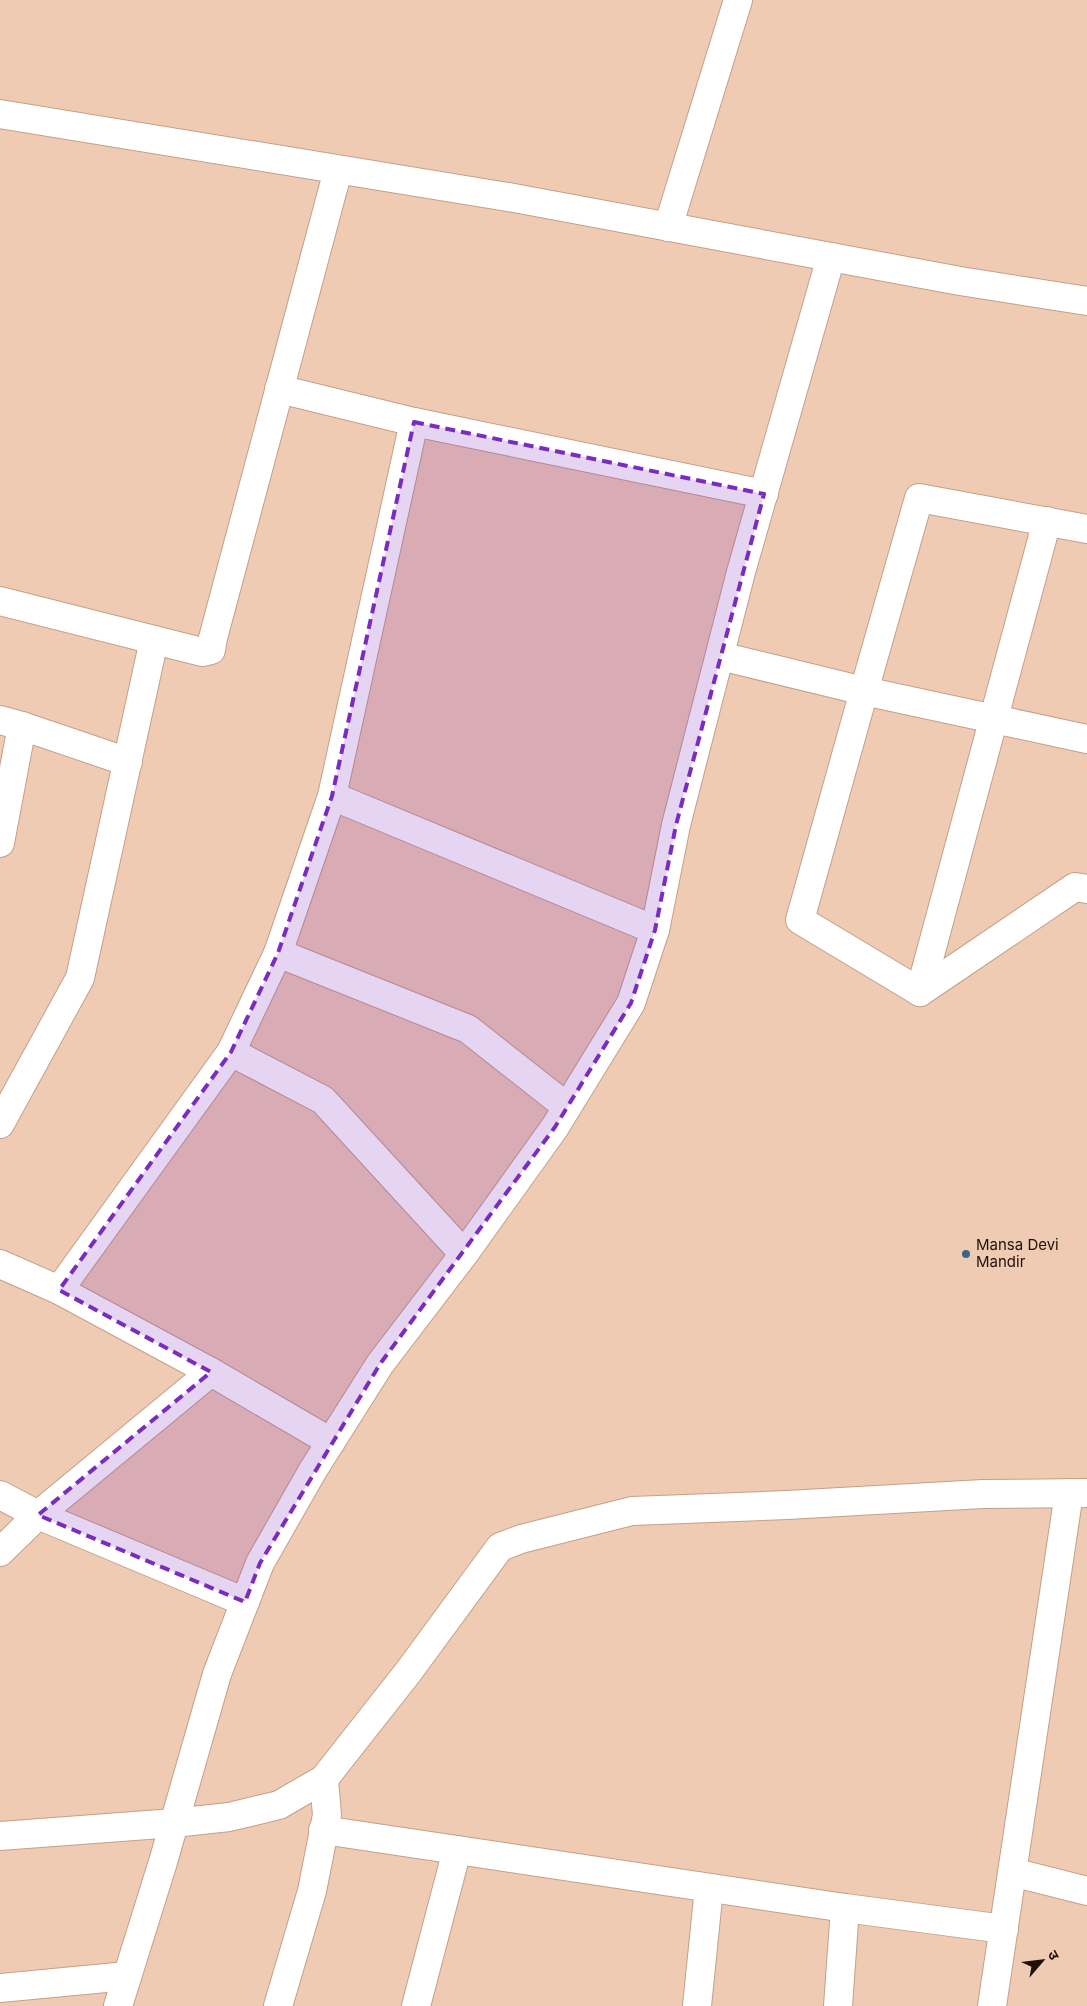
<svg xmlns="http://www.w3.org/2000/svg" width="1087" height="2006" viewBox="0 0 1087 2006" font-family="Inter,'Noto Sans Devanagari',sans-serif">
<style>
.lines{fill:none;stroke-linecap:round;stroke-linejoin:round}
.minor-casing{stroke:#c3a089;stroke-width:30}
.minor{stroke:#fff;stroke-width:28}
.marked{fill:#7b2cbf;fill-opacity:0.2;stroke:#7b2cbf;stroke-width:4;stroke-dasharray:10 6;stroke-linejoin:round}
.poi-dot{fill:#356986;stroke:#f0cbb3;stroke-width:2}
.labels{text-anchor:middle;stroke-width:4;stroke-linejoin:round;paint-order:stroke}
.poi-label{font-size:15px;fill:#1e1109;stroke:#f0cbb3;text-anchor:start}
</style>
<rect width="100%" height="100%" fill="#f0cbb3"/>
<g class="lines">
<defs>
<g id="minor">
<polyline points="0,114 514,198 960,281 1087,301"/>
<polyline points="668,227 738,0"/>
<polyline points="279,389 414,422 332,796 655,930"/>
<polyline points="414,422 764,494"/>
<polyline points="1087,529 919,498 864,691 1087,739"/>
<polyline points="0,601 202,652 211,650 213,638 338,170"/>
<polyline points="720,656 864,691 800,920 920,992 1075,887 1087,889"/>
<polyline points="0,720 22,726"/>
<polyline points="0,843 22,726 128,762"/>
<polyline points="278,953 468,1029 567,1107"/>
<polyline points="920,992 1047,521"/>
<polyline points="231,1052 323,1100 464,1254"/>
<polyline points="0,1124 80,978 154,640"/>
<polyline points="0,1264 59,1290"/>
<polyline points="211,1372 331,1442"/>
<polyline points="0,1495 38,1515 0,1552"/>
<polyline points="245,1602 38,1515 211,1372 59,1290 231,1052 278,953 332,796"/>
<polyline points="323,1830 845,1908"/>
<polyline points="0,1836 174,1823 229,1817 279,1805 324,1779 409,1671 500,1547 521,1539 632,1511 787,1505 983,1494 1087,1493"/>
<polyline points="1012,1872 1087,1891"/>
<polyline points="0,1988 127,1976"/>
<polyline points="118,2006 163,1862 217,1674 260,1563 313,1470 380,1364 464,1254 555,1127 631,1003 655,930 676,825 741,572 831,257"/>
<polyline points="278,2006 312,1891 327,1815 324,1779"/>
<polyline points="416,2006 457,1850"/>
<polyline points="697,2006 709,1888"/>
<polyline points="838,2006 845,1908 1004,1929"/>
<polyline points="992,2006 1069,1493"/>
</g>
</defs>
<use href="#minor" class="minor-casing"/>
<use href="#minor" class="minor"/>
</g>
<path class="marked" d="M414,422L764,494L676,825L655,930L631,1003L555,1127L380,1364L260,1563L245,1602L38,1515L211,1372L59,1290L231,1052L278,953L332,796Z"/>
<circle class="poi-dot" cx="966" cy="1254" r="5"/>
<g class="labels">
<g class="poi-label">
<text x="976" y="1250">Mansa Devi<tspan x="976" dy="17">Mandir</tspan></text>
</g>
</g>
<g transform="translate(1042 1961) rotate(62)" stroke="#f0cbb3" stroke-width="4" paint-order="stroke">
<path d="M0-4L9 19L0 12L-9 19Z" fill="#1e1109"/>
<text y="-8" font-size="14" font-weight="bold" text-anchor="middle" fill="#1e1109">उ</text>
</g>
</svg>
